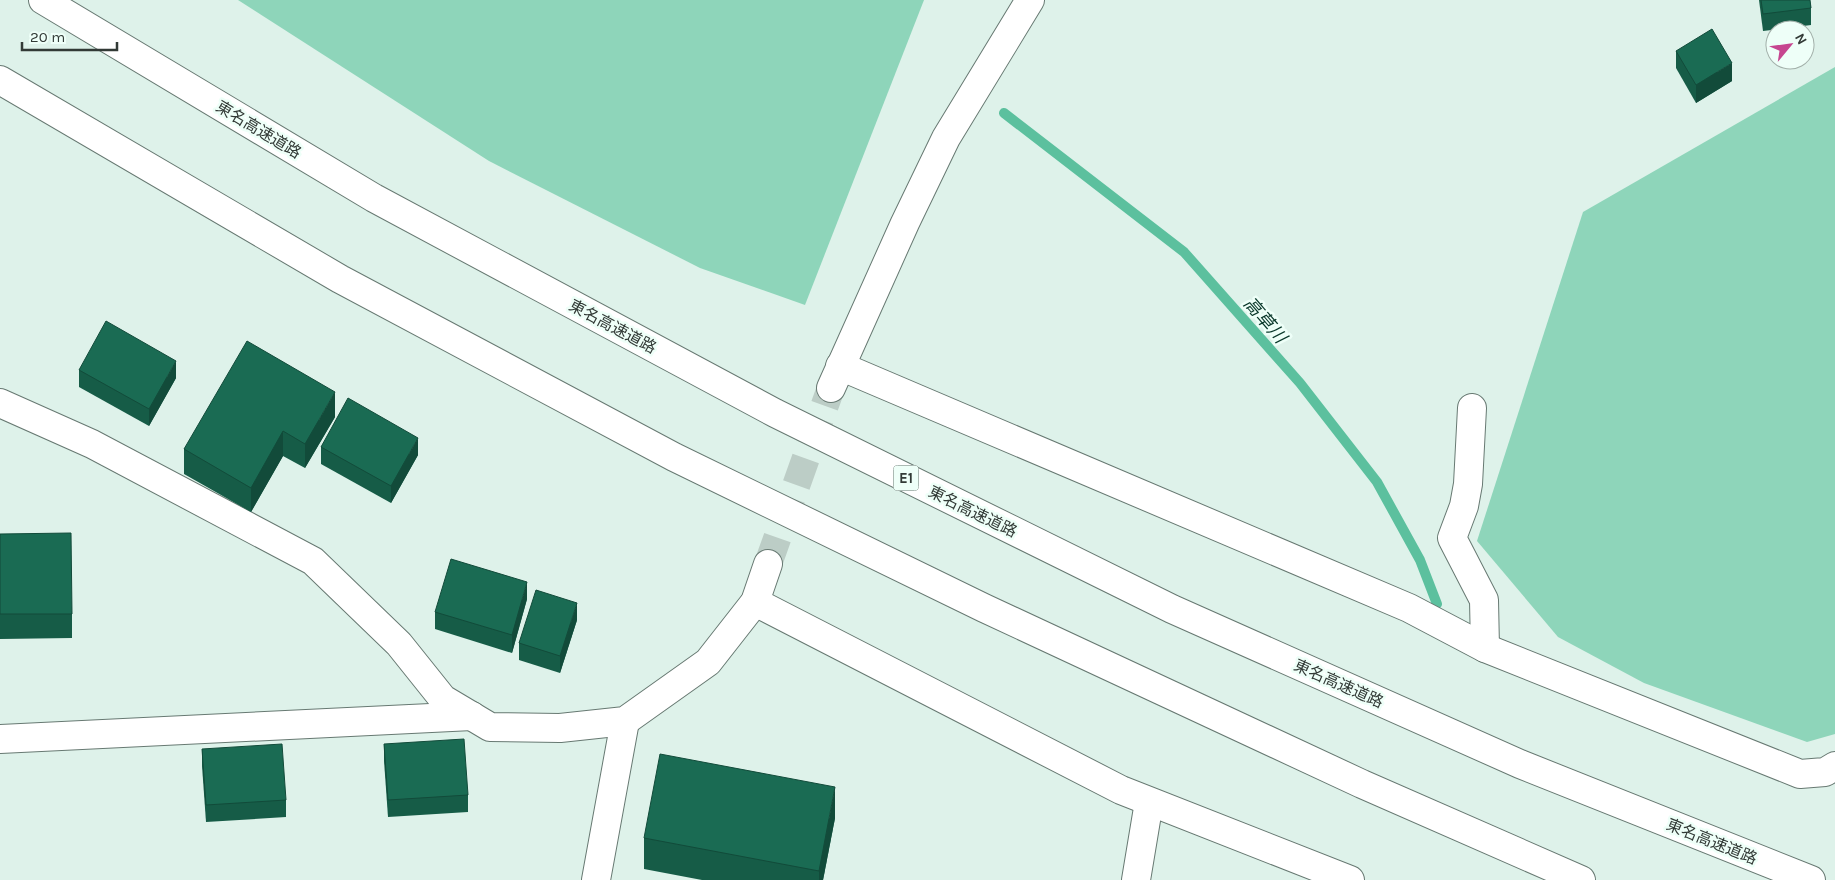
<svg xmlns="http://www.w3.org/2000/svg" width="1835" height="880" viewBox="0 0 1835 880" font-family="Karla,'Noto Sans JP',sans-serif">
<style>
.green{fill:#8ed5ba}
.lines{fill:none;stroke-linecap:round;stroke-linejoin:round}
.stream{stroke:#5cc09e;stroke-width:10}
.street-tunnel{stroke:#bccdc6;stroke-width:28;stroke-dasharray:28 14;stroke-linecap:butt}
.street-casing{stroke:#677972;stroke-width:30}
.highway-casing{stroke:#677972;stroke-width:30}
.street{stroke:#fff;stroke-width:28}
.highway{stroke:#fff;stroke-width:28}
.wall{fill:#165c47}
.shaded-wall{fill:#124b3a}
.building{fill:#1a6b53;stroke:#124b3a}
.labels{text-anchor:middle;stroke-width:5;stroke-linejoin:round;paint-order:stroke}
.shield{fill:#eefff8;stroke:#6a7570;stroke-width:1}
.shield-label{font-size:15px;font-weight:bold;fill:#323a36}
.street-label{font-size:16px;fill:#323a36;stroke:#eefff8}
.water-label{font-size:18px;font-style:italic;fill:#063527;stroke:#eefff8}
</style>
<rect width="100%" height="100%" fill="#def2ea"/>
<g class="green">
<polygon points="238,0 924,0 805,305 700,268 489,161"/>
<polygon points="1835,67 1835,734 1807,742 1644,683 1558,637 1477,541 1583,212"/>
</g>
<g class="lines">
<polyline class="stream" points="1004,113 1184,252 1300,383 1377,482 1420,560 1437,604"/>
<polyline class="street-tunnel" points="768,564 831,388"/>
<defs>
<g id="street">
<polyline points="840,366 1409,608 1485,648 1800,774 1825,772 1835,766"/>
<polyline points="831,388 905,223 946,138 1030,0"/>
<polyline points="0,403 92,444 313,561 399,644 443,699 490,727 560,728 625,721 708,662 755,602 768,564"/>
<polyline points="1472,408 1468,484 1464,506 1452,538 1484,600 1485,648"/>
<polyline points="755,602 1121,790 1350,880"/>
<polyline points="0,739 472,716"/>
<polyline points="596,880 625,721"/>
<polyline points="1136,880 1149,802"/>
</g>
<g id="highway">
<polyline points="43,0 374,198 775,413 1172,609 1520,764 1811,880"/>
<polyline points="0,80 340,279 674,457 984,608 1362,784 1581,880"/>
</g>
</defs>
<use href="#street" class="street-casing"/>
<use href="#highway" class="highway-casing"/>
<use href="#street" class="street"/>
<use href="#highway" class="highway"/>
</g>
<g class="wall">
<polygon points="1759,0 1810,0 1811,8 1811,25 1763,31"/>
<polygon points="1676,51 1732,81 1696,103 1676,68"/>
<polygon points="79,370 176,378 149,426 79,387"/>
<polygon points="335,417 305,468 283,456 251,512 184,474 184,449"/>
<polygon points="321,447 418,455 391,503 321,464"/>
<polygon points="0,534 72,614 72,638 0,639"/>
<polygon points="527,599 512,653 435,629 435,612"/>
<polygon points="577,620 560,673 519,660 519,643"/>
<polygon points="384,744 468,795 468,812 388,817 384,761"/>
<polygon points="202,749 286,800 286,817 206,822 202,766"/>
<polygon points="835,818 823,880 702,880 644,869 644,838"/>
</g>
<g class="shaded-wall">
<polygon points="1732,63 1732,81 1696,103 1696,85"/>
<polygon points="176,361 176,378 149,426 149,409"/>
<polygon points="335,392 335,417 305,468 305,444"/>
<polygon points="283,431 283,456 251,512 251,488"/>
<polygon points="418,438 418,455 391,503 391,486"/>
<polygon points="527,582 527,599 512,653 512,635"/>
<polygon points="577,603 577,620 560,673 560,656"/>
<polygon points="835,787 835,818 823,880 819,880 819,871"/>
</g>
<g class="building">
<polygon points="1761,0 1810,0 1811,8 1763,14"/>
<polygon points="1712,29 1732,63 1696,85 1676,51"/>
<polygon points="106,321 176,361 149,409 79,370"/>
<polygon points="247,341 335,392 305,444 283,431 251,488 184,449"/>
<polygon points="348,398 418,438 391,486 321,447"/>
<polygon points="71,533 72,614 0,614 0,534"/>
<polygon points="451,559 527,582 512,635 435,612"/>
<polygon points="536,590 577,603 560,656 519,643"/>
<polygon points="464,739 468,795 388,800 384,744"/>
<polygon points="282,744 286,800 206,805 202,749"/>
<polygon points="660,754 835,787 819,871 644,838"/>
</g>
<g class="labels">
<rect class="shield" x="893.5" y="465.5" width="25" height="25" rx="4"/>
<g class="shield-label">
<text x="906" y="483">E1</text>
</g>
<g class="street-label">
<text transform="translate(259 129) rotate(31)" y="6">東名高速道路</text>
<text transform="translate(613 326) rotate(28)" y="6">東名高速道路</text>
<text transform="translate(973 511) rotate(26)" y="6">東名高速道路</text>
<text transform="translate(1339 683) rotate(24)" y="6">東名高速道路</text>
<text transform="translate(1712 841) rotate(22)" y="6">東名高速道路</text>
</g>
<g class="water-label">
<text transform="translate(1265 320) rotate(49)" y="6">高草川</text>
</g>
</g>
<g transform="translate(1790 45) rotate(61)"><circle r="24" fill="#eefff8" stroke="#a3b0aa"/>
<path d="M0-4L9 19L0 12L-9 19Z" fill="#c64690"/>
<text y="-8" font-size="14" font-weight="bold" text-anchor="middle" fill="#323a36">N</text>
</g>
<path d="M22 42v8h95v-8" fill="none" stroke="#323a36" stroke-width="2.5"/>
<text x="30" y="42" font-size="15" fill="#323a36" stroke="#eefff8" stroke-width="4" paint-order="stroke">20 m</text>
</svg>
